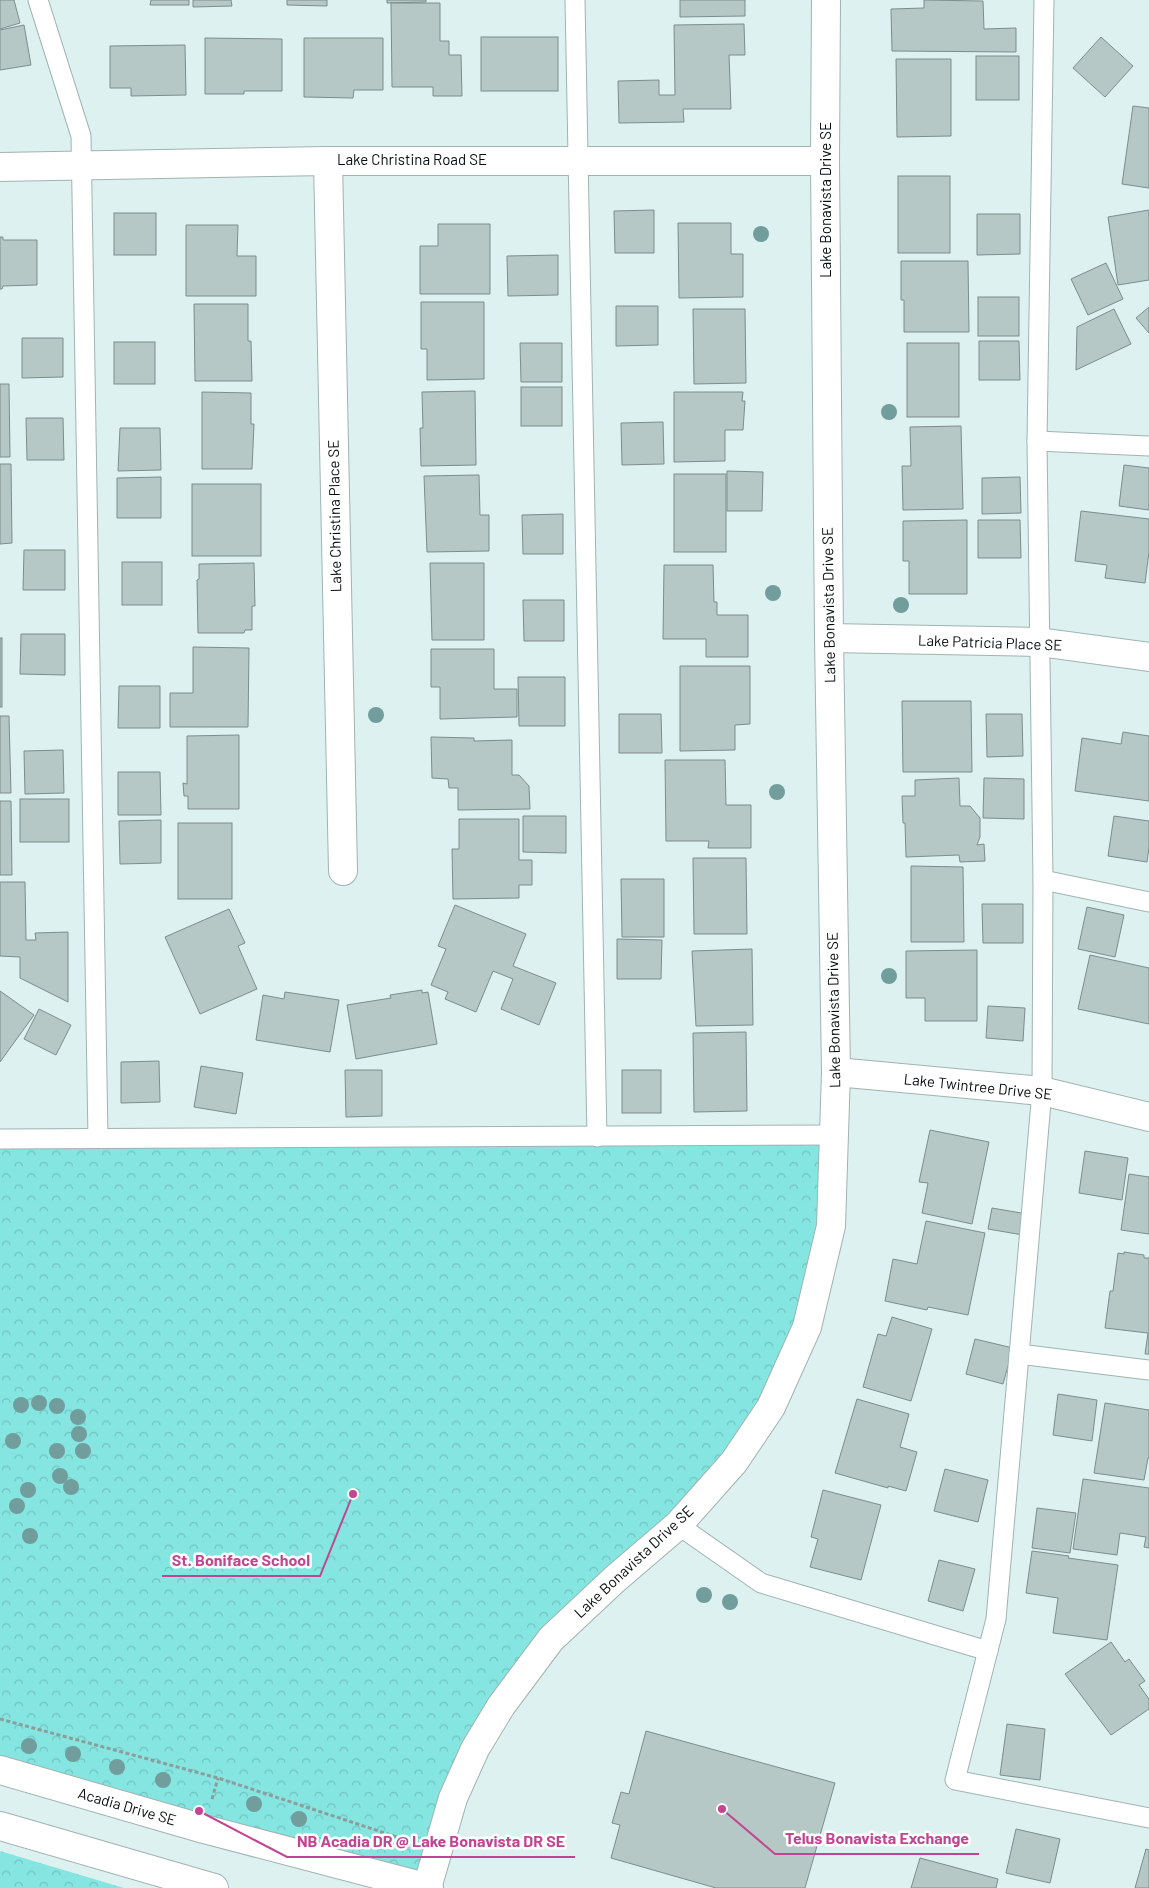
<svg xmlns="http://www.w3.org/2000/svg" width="1149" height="1888" viewBox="0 0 1149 1888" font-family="Barlow,sans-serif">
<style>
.forest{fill:url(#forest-crowns)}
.building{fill:#b5c8c6;stroke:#7c8d8c}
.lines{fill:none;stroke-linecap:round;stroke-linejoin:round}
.lane-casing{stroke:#a0b3b2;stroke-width:21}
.street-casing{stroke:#a0b3b2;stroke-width:30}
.secondary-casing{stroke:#a0b3b2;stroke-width:30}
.path{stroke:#8e9d9c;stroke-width:3;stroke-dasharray:4 2.5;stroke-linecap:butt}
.lane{stroke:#fff;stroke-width:19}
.street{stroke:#fff;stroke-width:28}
.secondary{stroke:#fff;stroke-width:28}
.tree{fill:#719d9c}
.labels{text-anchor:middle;stroke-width:5;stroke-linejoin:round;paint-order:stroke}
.street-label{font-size:15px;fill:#070d0d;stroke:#fff}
.leader{fill:none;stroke:#c34591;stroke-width:2}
.callout-dot{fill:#c34591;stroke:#fff;stroke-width:2}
.callout-label{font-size:16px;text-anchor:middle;font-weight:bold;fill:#c34591;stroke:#fff;stroke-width:5;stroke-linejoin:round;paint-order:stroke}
</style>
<defs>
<pattern id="forest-crowns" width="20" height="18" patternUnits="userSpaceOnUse" patternTransform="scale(1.25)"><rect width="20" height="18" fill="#85e5e1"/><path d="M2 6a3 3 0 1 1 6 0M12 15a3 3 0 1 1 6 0" fill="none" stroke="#71c3c0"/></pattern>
</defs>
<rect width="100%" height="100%" fill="#ddf1f0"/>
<g class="forest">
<polygon points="834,1135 831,1226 771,1407 501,1706 427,1887 0,1770 0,1139"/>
<polygon points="0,1851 124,1888 0,1888"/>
</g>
<g class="building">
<polygon points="0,0 14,0 20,23 0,29"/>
<polygon points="151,0 189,0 189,5 150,5"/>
<polygon points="193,0 231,0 232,6 193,7"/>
<polygon points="287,0 327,0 327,6 287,5"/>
<polygon points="387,0 426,0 426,2 387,3"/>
<polygon points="680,0 745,0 745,16 680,17"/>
<polygon points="924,0 983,1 984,29 1016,28 1016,52 892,51 891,9 924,8"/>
<polygon points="391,3 440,3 440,41 449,41 449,55 461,55 462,96 433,96 433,87 392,87"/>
<polygon points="744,24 745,55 729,55 731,109 683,109 684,122 619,123 618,81 659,80 659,95 675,95 674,25"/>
<polygon points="24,25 31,65 0,70 0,30"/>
<rect x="481" y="37" width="77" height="54"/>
<polygon points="1101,37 1133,66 1105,97 1073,68"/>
<polygon points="205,38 282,39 282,91 244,91 244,94 205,94"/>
<polygon points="304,38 383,38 383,90 354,90 353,98 304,97"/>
<polygon points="185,45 186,95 131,96 131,88 110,88 110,46"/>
<rect x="976" y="56" width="43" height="44"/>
<polygon points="896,59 951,59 951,136 897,137"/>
<polygon points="1133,106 1149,108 1149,188 1122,184"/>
<rect x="898" y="176" width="52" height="77"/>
<polygon points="654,210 654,253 615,253 614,211"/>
<polygon points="1149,210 1149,280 1118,285 1108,217"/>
<rect x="114" y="213" width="42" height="42"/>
<polygon points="977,214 1020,214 1020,254 977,255"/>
<polygon points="678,223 731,223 731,254 743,254 743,297 679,298"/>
<polygon points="438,224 490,224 490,294 420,294 420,246 438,246"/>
<polygon points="186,225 238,225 237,256 256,256 256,296 186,296"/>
<polygon points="0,237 3,237 3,240 37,240 37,285 3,286 2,289 0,289"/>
<polygon points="558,255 558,295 508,296 507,256"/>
<polygon points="901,261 968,261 969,332 904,332 904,300 901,300"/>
<polygon points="1106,263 1123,299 1088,315 1071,279"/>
<rect x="978" y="297" width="41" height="39"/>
<polygon points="421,302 484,302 484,379 427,380 427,349 421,349"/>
<polygon points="194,304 248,304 248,341 251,341 252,381 195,381"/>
<polygon points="616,306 658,306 658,345 616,346"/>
<polygon points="1149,307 1149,333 1136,318"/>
<polygon points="693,309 745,309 746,383 694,384"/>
<polygon points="1114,309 1131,344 1076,370 1077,327"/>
<polygon points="22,338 63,338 63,377 22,378"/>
<polygon points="979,341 1019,341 1020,380 979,380"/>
<rect x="114" y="342" width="41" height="42"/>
<polygon points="520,343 562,343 562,382 521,382"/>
<rect x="907" y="343" width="52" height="74"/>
<polygon points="0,384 9,384 10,457 0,457"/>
<rect x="521" y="387" width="41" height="39"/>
<polygon points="475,391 476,465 421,466 420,428 423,428 422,392"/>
<polygon points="202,392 251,393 251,424 254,424 252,469 202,469"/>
<polygon points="674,392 743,392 742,401 745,401 743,430 725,430 725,461 674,462"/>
<polygon points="26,418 63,418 64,460 27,460"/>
<polygon points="663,422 664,464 622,465 621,423"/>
<polygon points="961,426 963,509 903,510 902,466 911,466 910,427"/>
<polygon points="120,428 160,428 161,470 118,471"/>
<polygon points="0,464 11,464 12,543 0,544"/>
<polygon points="1124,465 1149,468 1149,510 1119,506"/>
<polygon points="727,471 763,472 762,511 727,511"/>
<rect x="674" y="474" width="52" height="78"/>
<polygon points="479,475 480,515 489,515 489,551 427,552 424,476"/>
<polygon points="161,477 161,518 117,518 117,478"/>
<polygon points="1020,477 1021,513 982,514 982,478"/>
<rect x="192" y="484" width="69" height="72"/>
<polygon points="1081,511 1149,519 1149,552 1145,583 1105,578 1107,565 1075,561"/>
<polygon points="563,514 563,554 523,554 522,515"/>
<polygon points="967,520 967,594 909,594 909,561 903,561 903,521"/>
<polygon points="978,520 1020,520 1021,558 978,558"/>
<polygon points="24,550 65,550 65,590 23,590"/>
<rect x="122" y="562" width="40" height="43"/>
<polygon points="254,563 255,606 252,606 252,630 245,630 244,633 198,633 197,580 199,579 199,564"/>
<polygon points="430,563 484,563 484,640 432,640"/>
<polygon points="664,565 713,565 714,602 717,602 717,615 748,615 748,657 706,657 706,639 663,639"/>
<polygon points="523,600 564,600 564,641 524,641"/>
<polygon points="21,634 65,634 65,675 20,674"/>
<rect x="0" y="638" width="2" height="69"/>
<polygon points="193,647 249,648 248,727 170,727 170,693 193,693"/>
<polygon points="431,649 494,649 494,689 517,689 517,717 440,719 440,687 431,687"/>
<polygon points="680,666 750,666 750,724 735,725 735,750 680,751"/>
<polygon points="518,677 565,677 565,726 519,726"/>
<polygon points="119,686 160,686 160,728 118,728"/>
<polygon points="902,701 971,701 972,772 903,772"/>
<polygon points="619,714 661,714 662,753 619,753"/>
<polygon points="986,714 1022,714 1023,756 987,757"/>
<polygon points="0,716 9,716 11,793 0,793"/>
<polygon points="1123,732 1149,736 1149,801 1075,791 1082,738 1121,744"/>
<polygon points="239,735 239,809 188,809 188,796 184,796 183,783 187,784 187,736"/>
<polygon points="431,737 474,738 474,741 512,740 512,775 519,775 529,786 530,809 458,810 458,788 449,788 448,779 432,778"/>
<polygon points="63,750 64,793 25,794 24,751"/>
<polygon points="665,760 725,760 726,805 751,805 751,848 708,848 709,841 666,841"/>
<polygon points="118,772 160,772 161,815 118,815"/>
<polygon points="959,778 960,806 970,806 980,818 980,837 977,845 984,844 985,861 960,862 959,855 906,857 905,823 903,823 902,796 915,796 915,780"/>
<polygon points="984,778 1024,779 1024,819 983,818"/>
<rect x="20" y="799" width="49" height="43"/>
<polygon points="0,801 11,801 12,875 0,875"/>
<polygon points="523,816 566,816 566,853 523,852"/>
<polygon points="1114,816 1149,821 1149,847 1147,862 1108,856"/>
<polygon points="459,819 519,819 519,860 532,860 532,885 519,885 519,898 453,899 452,849 459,849"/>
<polygon points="161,820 161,863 120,864 119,821"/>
<rect x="178" y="823" width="54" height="76"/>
<polygon points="693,858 746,858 747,934 694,934"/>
<polygon points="911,866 963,867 964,942 911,942"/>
<polygon points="621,879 664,879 664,937 622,937"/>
<polygon points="0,882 25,882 26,940 36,940 35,933 68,932 68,1002 20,978 20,957 0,956"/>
<polygon points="982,904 1023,904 1023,943 983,943"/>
<polygon points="455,905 526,934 513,966 556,983 539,1025 501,1009 513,979 493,971 476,1012 445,999 448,992 431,985 446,949 438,946"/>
<polygon points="1087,907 1124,915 1115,957 1078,949"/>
<polygon points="229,909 245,943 238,946 257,989 200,1014 165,937"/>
<polygon points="617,939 662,940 661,979 617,979"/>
<polygon points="752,949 753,1025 696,1026 692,951"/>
<polygon points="977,950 977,1021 925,1021 925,998 906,998 906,951"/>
<polygon points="1090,955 1149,968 1149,1024 1078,1009"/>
<polygon points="422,990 422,993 428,992 437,1044 356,1059 347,1005 391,998 390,995"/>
<polygon points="0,991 34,1015 0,1062"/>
<polygon points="285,992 339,1000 330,1052 256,1040 263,995 284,999"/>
<polygon points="988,1006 1025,1008 1023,1041 986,1038"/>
<polygon points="39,1009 71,1025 56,1055 24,1039"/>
<polygon points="746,1032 747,1111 694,1112 693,1033"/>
<polygon points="159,1061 160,1102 121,1103 121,1062"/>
<polygon points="201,1066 243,1073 236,1114 194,1107"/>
<polygon points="345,1070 382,1070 382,1116 346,1117"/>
<rect x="622" y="1070" width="39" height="43"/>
<polygon points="930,1130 989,1142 972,1224 922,1213 928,1183 919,1182"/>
<polygon points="1085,1151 1128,1158 1122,1200 1079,1193"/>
<polygon points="1129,1174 1149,1177 1149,1234 1121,1230"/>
<polygon points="992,1208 1027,1214 1023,1235 988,1229"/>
<polygon points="926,1221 985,1233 968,1315 928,1307 927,1310 885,1301 893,1259 917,1264"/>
<polygon points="1124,1252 1144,1255 1144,1258 1149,1258 1149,1354 1145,1354 1148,1333 1105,1328 1110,1291 1113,1291 1118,1253 1124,1254"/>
<polygon points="892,1317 932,1329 911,1401 863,1387 878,1334 886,1336"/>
<polygon points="975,1339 1013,1348 1003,1384 966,1374"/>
<polygon points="1058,1394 1097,1400 1092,1441 1053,1435"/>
<polygon points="857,1399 909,1414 900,1447 917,1452 906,1491 888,1486 888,1488 835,1473"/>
<polygon points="1105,1403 1149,1410 1149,1458 1148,1458 1144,1480 1094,1473"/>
<polygon points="945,1469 988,1480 978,1522 934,1511"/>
<polygon points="1083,1479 1149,1488 1149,1548 1144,1547 1146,1537 1120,1533 1117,1555 1073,1549"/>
<polygon points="823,1490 881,1505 861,1580 810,1567 818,1539 811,1537"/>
<polygon points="1037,1508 1076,1513 1070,1553 1032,1548"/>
<polygon points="1032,1551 1069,1556 1068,1558 1118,1565 1107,1640 1053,1633 1058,1598 1026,1593"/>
<polygon points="939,1560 975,1569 963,1611 928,1601"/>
<polygon points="1111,1642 1125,1662 1129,1659 1145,1681 1139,1685 1149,1699 1149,1709 1111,1735 1065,1674"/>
<polygon points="1007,1724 1045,1729 1040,1780 1000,1775"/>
<polygon points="646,1731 835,1783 805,1888 716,1888 611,1858 620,1825 612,1823 621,1792 629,1794"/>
<polygon points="1016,1829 1060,1839 1050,1883 1006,1873"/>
<polygon points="1146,1849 1149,1850 1149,1888 1135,1888"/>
<polygon points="920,1858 998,1879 996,1888 911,1888"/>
</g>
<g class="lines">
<defs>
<g id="lane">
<polyline points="38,0 81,136 98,1138"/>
<polyline points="575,0 597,1137"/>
<polyline points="1044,0 1037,441 1043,880 1042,1091 996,1619 955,1780 1149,1818"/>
<polyline points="1037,441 1149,446"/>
<polyline points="1043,880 1149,902"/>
<polyline points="0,1139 834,1135"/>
<polyline points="1019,1354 1149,1370"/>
<polyline points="678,1525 761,1583 988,1651"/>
</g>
<g id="street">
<polyline points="328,161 343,871"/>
<polyline points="0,167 328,161 825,161"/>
<polyline points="829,638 1039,642 1149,657"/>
<polyline points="836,1072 1042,1091 1149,1117"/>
</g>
<g id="secondary">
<polyline points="0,1770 204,1829 429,1888"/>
<polyline points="0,1826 214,1888"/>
<polyline points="427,1888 453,1798 475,1749 501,1706 551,1639 615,1579 678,1525 734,1462 771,1407 807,1327 831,1226 836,1072 829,638 825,161 826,0"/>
</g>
</defs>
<use href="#lane" class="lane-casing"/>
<use href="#street" class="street-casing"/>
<use href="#secondary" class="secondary-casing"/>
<g class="path">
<polyline points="0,1719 218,1778 397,1837"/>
<polyline points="212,1799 218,1778"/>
</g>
<use href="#lane" class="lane"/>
<use href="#street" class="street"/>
<use href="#secondary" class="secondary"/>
</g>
<g class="tree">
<circle cx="761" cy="234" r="8"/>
<circle cx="889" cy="412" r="8"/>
<circle cx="773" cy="593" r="8"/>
<circle cx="901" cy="605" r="8"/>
<circle cx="376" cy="715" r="8"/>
<circle cx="777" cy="792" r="8"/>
<circle cx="889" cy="976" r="8"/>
<circle cx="39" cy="1403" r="8"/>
<circle cx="21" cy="1405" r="8"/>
<circle cx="57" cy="1406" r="8"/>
<circle cx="78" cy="1417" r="8"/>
<circle cx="79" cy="1434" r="8"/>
<circle cx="13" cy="1441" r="8"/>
<circle cx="57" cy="1451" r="8"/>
<circle cx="83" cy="1451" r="8"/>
<circle cx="60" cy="1476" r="8"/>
<circle cx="71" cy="1487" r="8"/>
<circle cx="28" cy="1490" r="8"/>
<circle cx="17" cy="1506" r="8"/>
<circle cx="30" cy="1536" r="8"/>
<circle cx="704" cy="1595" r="8"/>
<circle cx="730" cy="1602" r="8"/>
<circle cx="29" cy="1746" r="8"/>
<circle cx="73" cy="1754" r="8"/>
<circle cx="117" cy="1767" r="8"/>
<circle cx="163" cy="1780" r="8"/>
<circle cx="254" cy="1804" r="8"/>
<circle cx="299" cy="1819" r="8"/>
</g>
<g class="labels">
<g class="street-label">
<text x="412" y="165">Lake Christina Road SE</text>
<text transform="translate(826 200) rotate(-90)" y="5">Lake Bonavista Drive SE</text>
<text transform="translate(335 516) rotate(-91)" y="5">Lake Christina Place SE</text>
<text transform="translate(829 605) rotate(-91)" y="5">Lake Bonavista Drive SE</text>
<text transform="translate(990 643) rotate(2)" y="5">Lake Patricia Place SE</text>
<text transform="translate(834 1010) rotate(-91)" y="5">Lake Bonavista Drive SE</text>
<text transform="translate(978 1087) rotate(6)" y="5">Lake Twintree Drive SE</text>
<text transform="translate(634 1562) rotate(-43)" y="5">Lake Bonavista Drive SE</text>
<text transform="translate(127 1807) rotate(16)" y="5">Acadia Drive SE</text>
</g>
</g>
<path class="leader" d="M353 1494L320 1576H162M722 1809L775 1854H979M199 1811L287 1857H575"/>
<g class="callout-dot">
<circle cx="353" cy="1494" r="5"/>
<circle cx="722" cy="1809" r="5"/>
<circle cx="199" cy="1811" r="5"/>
</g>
<g class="callout-label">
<text x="241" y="1566">St. Boniface School</text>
<text x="877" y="1844">Telus Bonavista Exchange</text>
<text x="431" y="1847">NB Acadia DR @ Lake Bonavista DR SE</text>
</g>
</svg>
